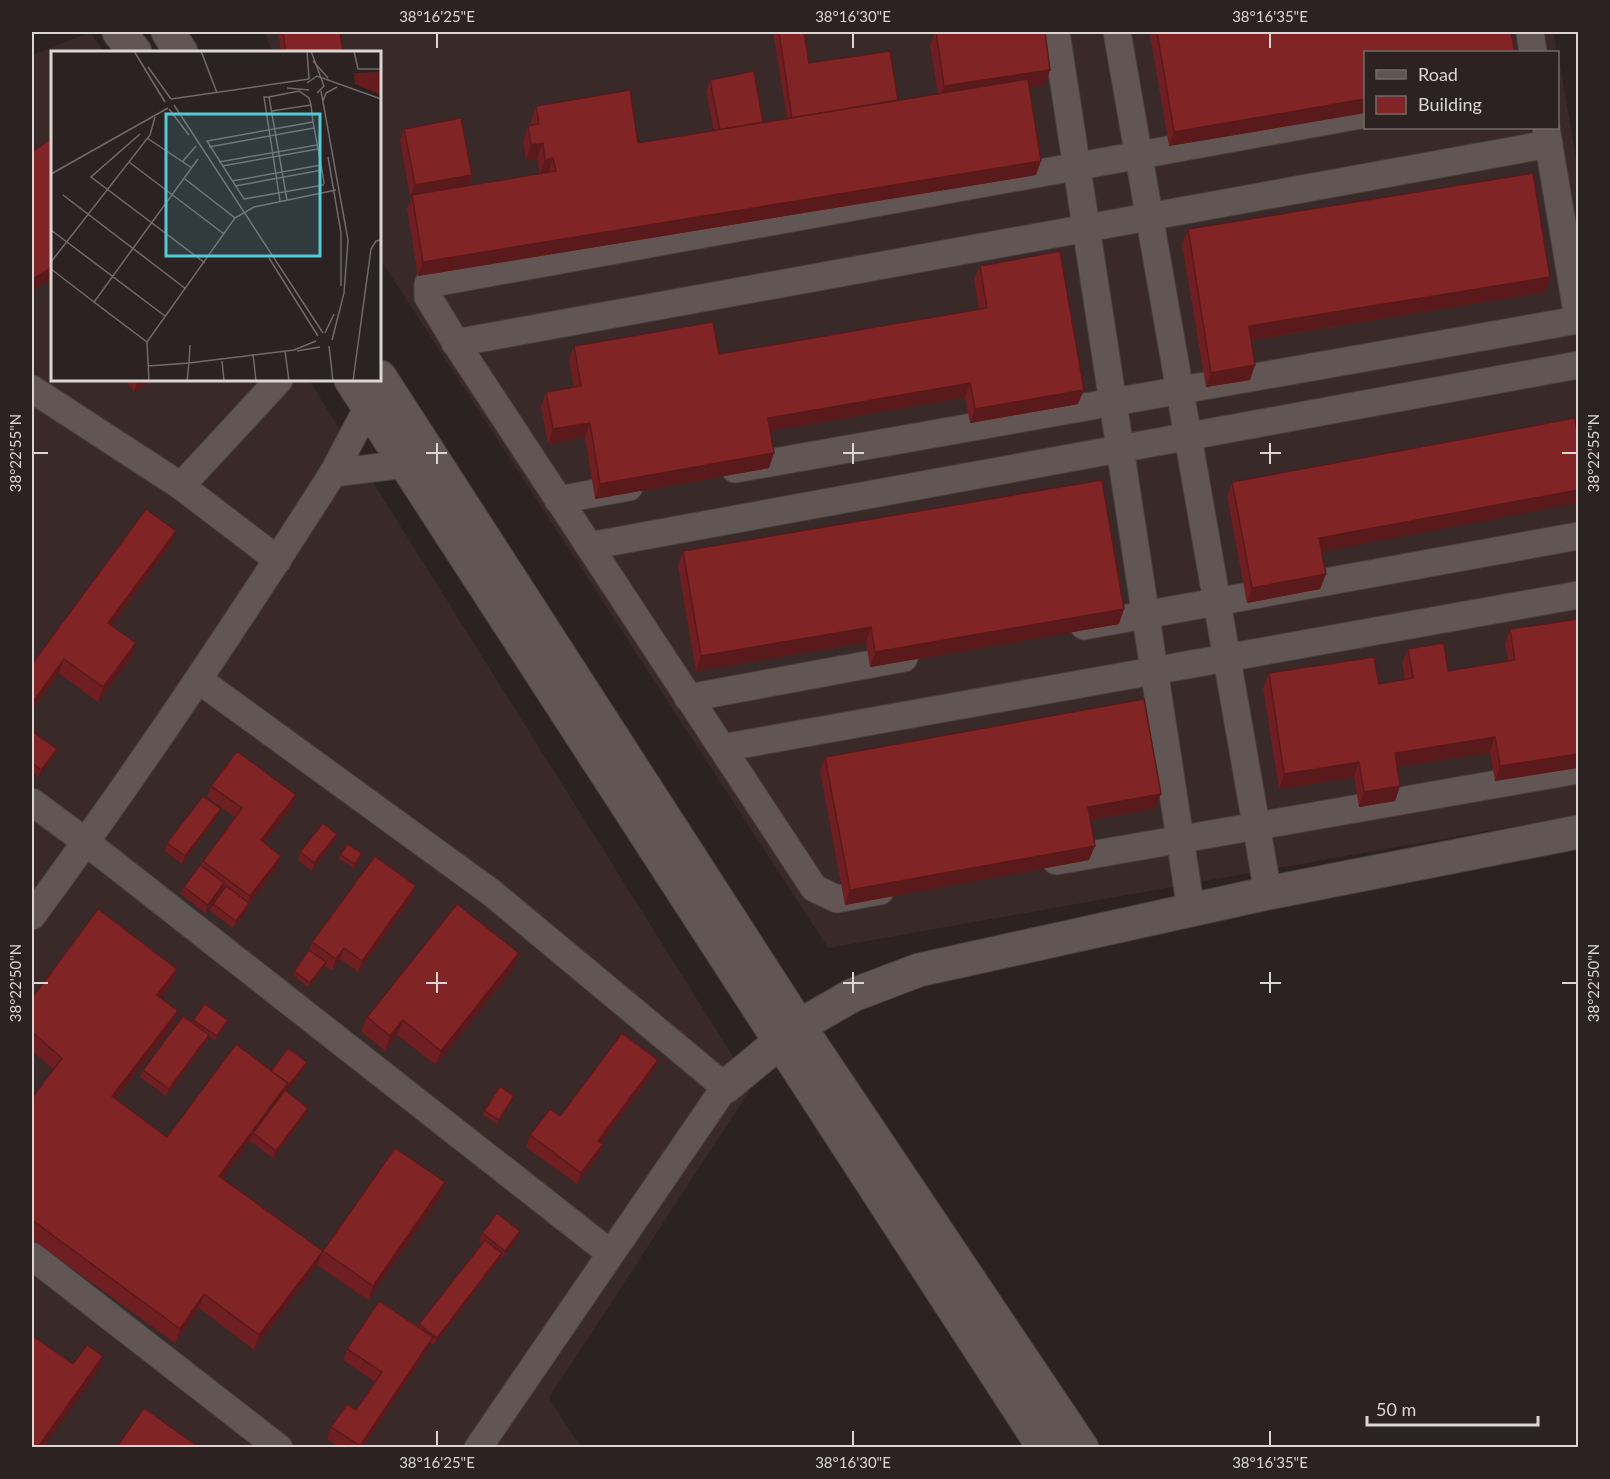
<svg xmlns="http://www.w3.org/2000/svg" width="1610" height="1479" viewBox="0 0 1610 1479" font-family="Lato,sans-serif">
<style>
.built{fill:#392928}
.lines{fill:none;stroke-linecap:round;stroke-linejoin:round}
.minor-casing{stroke:#48403f;stroke-width:29}
.tertiary-casing{stroke:#48403f;stroke-width:35}
.minor{stroke:#625655;stroke-width:27}
.tertiary{stroke:#625655;stroke-width:33}
.wall{fill:#6f1f21}
.shaded-wall{fill:#5a191b}
.building{fill:#812426;stroke:#5a191b;stroke-width:1.5}
.ticks{fill:none;stroke:#dcd5d4;stroke-width:2}
.inset-road{fill:none;stroke:#726a69;stroke-width:1.5}
.view{fill:#52cbd7;fill-opacity:0.15;stroke:#52cbd7;stroke-width:3}
.inset-edge{fill:none;stroke:#dcd5d4;stroke-width:3}
.neatline{fill:none;stroke:#dcd5d4;stroke-width:2}
.ticks-label{font-size:15px;text-anchor:middle;fill:#dcd5d4}
</style>
<rect width="100%" height="100%" fill="#2c2221"/>
<g class="built">
<polygon points="90,32 104,52 52,52 52,380 309,380 752,1087 549,1398 581,1447 32,1447 32,55"/>
<polygon points="264,32 1553,32 1557,52 1366,52 1366,128 1558,128 1558,54 1578,169 1578,815 828,948 380,259 380,52 273,52"/>
</g>
<g class="lines">
<defs>
<g id="minor">
<polyline points="1056,32 1191,910"/>
<polyline points="1117,32 1268,893"/>
<polyline points="1530,32 1533,52"/>
<polyline points="1546,128 1578,318"/>
<polyline points="455,343 1549,144"/>
<polyline points="32,389 181,486 278,560"/>
<polyline points="377,390 333,473 406,464 420,452"/>
<polyline points="735,469 1578,320"/>
<polyline points="181,486 279,380"/>
<polyline points="558,500 629,487"/>
<polyline points="589,546 1578,365"/>
<polyline points="1084,626 1578,536"/>
<polyline points="199,680 492,893 725,1087 478,1448"/>
<polyline points="688,698 904,658"/>
<polyline points="722,748 1578,595"/>
<polyline points="32,802 86,842 610,1253"/>
<polyline points="1056,861 1578,770"/>
<polyline points="880,891 837,899 814,888 461,351 428,297 428,284 1366,114"/>
<path d="M32,916C138,772 237,624 333,473"/>
<polyline points="32,1256 279,1448"/>
</g>
<g id="tertiary">
<polyline points="119,32 135,52"/>
<polyline points="168,32 181,52"/>
<polyline points="380,377 799,1026 1082,1448"/>
<polyline points="351,380 1044,1448"/>
<polyline points="725,1087 799,1026 853,995 919,970 1268,893 1578,832"/>
</g>
</defs>
<use href="#minor" class="minor-casing"/>
<use href="#tertiary" class="tertiary-casing"/>
<use href="#minor" class="minor"/>
<use href="#tertiary" class="tertiary"/>
</g>
<g class="wall">
<polygon points="278,32 340,32 343,52 281,52"/>
<polygon points="773,32 804,32 809,63 898,100 938,94 930,45 935,32 1045,32 1045,85 1029,87 1036,175 418,276 407,209 412,196 410,196 400,140 404,129 472,175 468,186 540,174 537,158 526,160 523,141 528,126 531,126 531,120 536,106 638,143 714,131 706,91 710,80 763,122 787,119"/>
<polygon points="1151,32 1511,32 1365,52 1365,113 1169,146 1150,35"/>
<polygon points="1188,229 1550,277 1545,292 1251,340 1250,380 1206,387 1182,244"/>
<polygon points="980,266 1078,404 970,423 965,397 770,431 769,468 595,499 585,437 548,444 541,406 546,392 574,387 569,360 574,346 719,354 979,309 974,280"/>
<polygon points="125,380 152,380 134,392"/>
<polygon points="1232,482 1321,551 1326,574 1320,589 1247,603 1227,496"/>
<polygon points="170,545 112,625 131,658 98,702 59,673 32,710 32,664"/>
<polygon points="683,551 1119,624 870,667 866,642 696,671 678,566"/>
<polygon points="1578,619 1495,781 1490,752 1397,767 1400,786 1395,801 1359,807 1354,777 1279,789 1263,688 1269,673 1379,684 1405,680 1402,663 1408,649 1448,671 1508,661 1505,644 1510,629"/>
<polygon points="32,733 57,749 54,756 38,777 32,772"/>
<polygon points="825,757 1161,794 1155,808 1090,820 1089,860 845,905 820,771"/>
<polygon points="211,786 296,795 292,806 264,843 277,867 249,904 247,910 233,928 210,911 213,904 223,890 222,889 205,913 181,894 184,887 201,865 203,861 235,817 207,797"/>
<polygon points="218,816 182,864 165,851 167,843"/>
<polygon points="337,834 334,841 312,871 298,860 300,852"/>
<polygon points="362,853 354,868 339,859 340,855"/>
<polygon points="412,897 358,972 340,959 332,970 325,966 308,987 293,975 294,971 309,950 312,942"/>
<polygon points="519,953 514,968 436,1065 397,1035 385,1051 361,1031 367,1017"/>
<polygon points="172,983 161,998 178,1011 173,1025 116,1099 167,1137 271,1071 304,1069 287,1092 306,1115 273,1158 250,1141 222,1178 323,1251 445,1182 440,1197 368,1300 317,1265 254,1350 199,1308 175,1343 32,1239 32,1098 53,1069 32,1051 32,998"/>
<polygon points="193,1020 228,1020 227,1023 215,1040 209,1036 206,1042 166,1096 140,1077 143,1070 192,1022"/>
<polygon points="654,1071 601,1143 603,1144 599,1155 577,1184 526,1147 530,1135 560,1116"/>
<polygon points="514,1096 513,1099 497,1124 483,1115 484,1111"/>
<polygon points="482,1233 517,1239 502,1258 500,1257 499,1260 434,1345 431,1343 429,1348 362,1448 341,1448 327,1439 331,1427 356,1410 375,1382 343,1360 347,1349 418,1327 419,1324 482,1243 479,1241"/>
</g>
<g class="shaded-wall">
<polygon points="1050,70 1045,85 939,100 944,86"/>
<polygon points="1365,99 1365,113 1169,146 1174,132"/>
<polygon points="543,143 537,158 526,160 531,145"/>
<polygon points="553,158 548,173 540,174 545,160"/>
<polygon points="1041,161 1036,175 418,276 423,262"/>
<polygon points="472,175 468,186 410,196 415,185"/>
<polygon points="52,267 52,278 32,291 32,280"/>
<polygon points="1550,277 1545,292 1243,341 1249,326"/>
<polygon points="1255,365 1250,380 1206,387 1211,373"/>
<polygon points="138,380 152,380 134,392"/>
<polygon points="970,383 965,397 763,432 768,418"/>
<polygon points="1084,390 1078,404 970,423 975,409"/>
<polygon points="590,423 585,437 548,444 553,429"/>
<polygon points="774,453 769,468 595,499 600,484"/>
<polygon points="1578,490 1578,503 1314,553 1319,538"/>
<polygon points="176,531 170,545 103,637 108,623"/>
<polygon points="1326,574 1320,589 1247,603 1252,588"/>
<polygon points="1124,609 1119,624 870,667 875,652"/>
<polygon points="871,627 866,642 696,671 701,656"/>
<polygon points="136,643 131,658 98,702 103,687"/>
<polygon points="64,659 59,673 32,710 32,703"/>
<polygon points="1495,737 1490,752 1389,768 1395,753"/>
<polygon points="57,749 54,756 38,777 41,770"/>
<polygon points="1578,754 1578,768 1495,781 1500,766"/>
<polygon points="1359,762 1354,777 1279,789 1284,774"/>
<polygon points="1400,786 1395,801 1359,807 1364,792"/>
<polygon points="1161,794 1155,808 1082,821 1088,807"/>
<polygon points="296,795 292,806 257,852 261,840"/>
<polygon points="221,809 218,816 182,864 185,856"/>
<polygon points="337,834 334,841 312,871 314,863"/>
<polygon points="1095,846 1089,860 845,905 850,890"/>
<polygon points="281,856 277,867 249,904 247,910 233,928 236,921 247,907 250,896"/>
<polygon points="224,883 222,891 205,913 208,905"/>
<polygon points="416,886 412,897 358,972 362,961"/>
<polygon points="344,948 340,959 332,970 336,959"/>
<polygon points="519,953 514,968 436,1065 441,1051"/>
<polygon points="326,962 325,966 308,987 310,983"/>
<polygon points="177,969 172,983 152,1010 157,995"/>
<polygon points="178,1011 173,1025 107,1110 112,1096"/>
<polygon points="403,1020 397,1035 385,1051 390,1036"/>
<polygon points="209,1035 206,1042 166,1096 169,1089"/>
<polygon points="658,1060 654,1071 594,1152 598,1141"/>
<polygon points="307,1062 304,1069 255,1135 253,1133 250,1141 213,1190 219,1176 288,1083"/>
<polygon points="514,1096 513,1099 497,1124 499,1120"/>
<polygon points="308,1108 306,1115 273,1158 276,1151"/>
<polygon points="603,1144 599,1155 577,1184 581,1173"/>
<polygon points="445,1182 440,1197 368,1300 373,1286"/>
<polygon points="520,1231 517,1239 502,1258 505,1251"/>
<polygon points="323,1251 317,1265 254,1350 259,1335"/>
<polygon points="502,1253 499,1260 434,1345 437,1338"/>
<polygon points="204,1294 199,1308 175,1343 180,1329"/>
<polygon points="433,1337 429,1348 362,1448 359,1448"/>
<polygon points="103,1356 98,1371 43,1448 40,1444"/>
</g>
<g class="building">
<polygon points="283,32 340,32 343,52 286,52"/>
<polygon points="779,32 804,32 809,63 890,51 898,100 792,118"/>
<polygon points="936,32 1045,32 1050,70 944,86"/>
<polygon points="1157,32 1511,32 1515,52 1365,52 1365,99 1174,132"/>
<polygon points="754,71 763,122 720,130 710,80"/>
<polygon points="1028,79 1041,161 423,262 412,195 556,171 553,158 545,160 543,143 531,145 528,126 539,124 536,106 630,90 638,143"/>
<polygon points="461,118 472,175 415,185 404,129"/>
<polygon points="52,138 52,267 32,280 32,152"/>
<polygon points="1533,173 1550,277 1249,326 1255,365 1211,373 1188,229"/>
<polygon points="1060,251 1084,390 975,409 970,383 768,418 774,453 600,484 590,423 553,429 546,392 581,386 574,346 713,322 719,354 987,308 980,266"/>
<polygon points="1575,418 1578,439 1578,490 1319,538 1326,574 1252,588 1232,482"/>
<polygon points="1102,480 1124,609 875,652 871,627 701,656 683,551"/>
<polygon points="146,509 176,531 108,623 136,643 103,687 64,659 32,703 32,664"/>
<polygon points="1578,619 1578,754 1500,766 1495,737 1395,753 1400,786 1364,792 1359,762 1284,774 1269,673 1374,657 1379,684 1413,678 1408,649 1444,643 1448,671 1515,660 1510,629"/>
<polygon points="1144,699 1161,794 1088,807 1095,846 850,890 825,757"/>
<polygon points="32,731 57,749 41,770 32,763"/>
<polygon points="237,751 296,795 261,840 281,856 250,896 203,861 242,808 211,786"/>
<polygon points="203,796 221,809 185,856 167,843"/>
<polygon points="323,823 337,834 314,863 300,852"/>
<polygon points="347,844 362,853 355,864 340,855"/>
<polygon points="375,856 416,886 362,961 344,948 336,959 312,942"/>
<polygon points="200,865 224,883 208,905 184,887"/>
<polygon points="226,886 249,903 236,921 213,904"/>
<polygon points="457,904 519,953 441,1051 403,1020 390,1036 367,1017"/>
<polygon points="98,909 177,969 157,995 178,1011 112,1096 167,1137 236,1044 288,1083 219,1176 323,1251 395,1148 445,1182 373,1286 323,1251 259,1335 204,1294 180,1329 32,1220 32,1098 62,1058 32,1032 32,998"/>
<polygon points="309,950 326,962 310,983 294,971"/>
<polygon points="205,1004 228,1020 217,1036 193,1020"/>
<polygon points="183,1016 209,1035 169,1089 143,1070"/>
<polygon points="622,1033 658,1060 598,1141 603,1144 581,1173 530,1135 550,1109 560,1116"/>
<polygon points="288,1048 307,1062 285,1090 288,1083 271,1071"/>
<polygon points="500,1086 514,1096 499,1120 484,1111"/>
<polygon points="285,1090 308,1108 276,1151 253,1133"/>
<polygon points="497,1213 520,1231 505,1251 482,1233"/>
<polygon points="485,1240 502,1253 437,1338 419,1324"/>
<polygon points="379,1301 433,1337 360,1446 331,1427 347,1404 356,1410 382,1372 347,1349"/>
<polygon points="33,1336 73,1364 87,1345 103,1356 40,1444 45,1448 32,1448 32,1337"/>
<polygon points="144,1408 200,1448 116,1448"/>
</g>
<path class="ticks" d="M437,33V48M853,33V48M1270,33V48M437,443V464M853,443V464M1270,443V464M33,453H48M426,453H447M843,453H864M1260,453H1281M1562,453H1577M437,972V993M853,972V993M1270,972V993M33,983H48M426,983H447M843,983H864M1260,983H1281M1562,983H1577M437,1431V1446M853,1431V1446M1270,1431V1446"/>
<g transform="translate(51 51)">
<rect width="330" height="330" fill="#2c2221"/>
<path d="M330,21V44L304,33L303,22Z" fill="#661b1d"/>
<path class="inset-road" d="M83,0L114,51M150,0L166,42M256,0L258,28M260,0L270,27M303,0L307,18H330M262,10L277,27M97,16L120,48M256,32L266,25L330,48M236,37L258,39M270,40L297,189L293,242L281,289M266,42L273,35L270,27M218,46L248,40L258,47L260,54L262,71L271,119L273,132L272,134L193,148L156,90L262,71M120,48L258,28M272,50L275,42L286,36M123,54L272,282M118,58L138,84M221,60L260,54M89,83L40,126L154,212M96,87L141,117M158,96L263,77M277,106L290,182V235M132,110L145,95M78,111L173,183M168,111L266,94M171,115L267,98M0,123L117,57M134,128L184,167L96,291L43,251L147,108M181,130L270,114M184,135L271,119M12,144L135,238M229,150L213,46H218L236,149M184,167L203,156L285,139M0,179L114,265M218,207L267,285M0,211L99,84L104,66M0,218L43,251M274,282L283,263M96,291L98,330M278,295L282,330M234,300L238,330M246,300L269,296M202,303L205,330M171,310L173,330M97,315L138,312L139,294M136,330L138,312L243,299L265,290M302,330L320,198L325,190L330,189"/>
<path class="view" d="M115,63H269V205H115Z"/>
<rect width="330" height="330" class="inset-edge"/>
</g>
<rect width="1610" height="1479" fill="none" stroke="#2c2221" stroke-width="66"/>
<rect x="1364" y="51" width="195" height="78" fill="#2c2221" stroke="#726a69" stroke-width="1.5"/>
<rect x="1376" y="70" width="30" height="9" fill="#625655" stroke="#726a69" stroke-width="1.5"/>
<text x="1418" y="81" font-size="18" fill="#dcd5d4">Road</text>
<rect x="1376" y="96" width="30" height="18" fill="#812426" stroke="#726a69" stroke-width="1.5"/>
<text x="1418" y="111" font-size="18" fill="#dcd5d4">Building</text>
<path d="M1367 1416v9h171v-9" fill="none" stroke="#dcd5d4" stroke-width="3"/>
<text x="1376" y="1416" font-size="18" fill="#dcd5d4" stroke="#2c2221" stroke-width="4.5" paint-order="stroke">50 m</text>
<rect x="33" y="33" width="1544" height="1413" class="neatline"/>
<g class="ticks-label">
<text x="437" y="22">38°16'25"E</text>
<text x="853" y="22">38°16'30"E</text>
<text x="1270" y="22">38°16'35"E</text>
<text transform="translate(16 453) rotate(-90)" y="5">38°22'55"N</text>
<text transform="translate(1594 453) rotate(-90)" y="5">38°22'55"N</text>
<text transform="translate(16 983) rotate(-90)" y="5">38°22'50"N</text>
<text transform="translate(1594 983) rotate(-90)" y="5">38°22'50"N</text>
<text x="437" y="1468">38°16'25"E</text>
<text x="853" y="1468">38°16'30"E</text>
<text x="1270" y="1468">38°16'35"E</text>
</g>
</svg>
